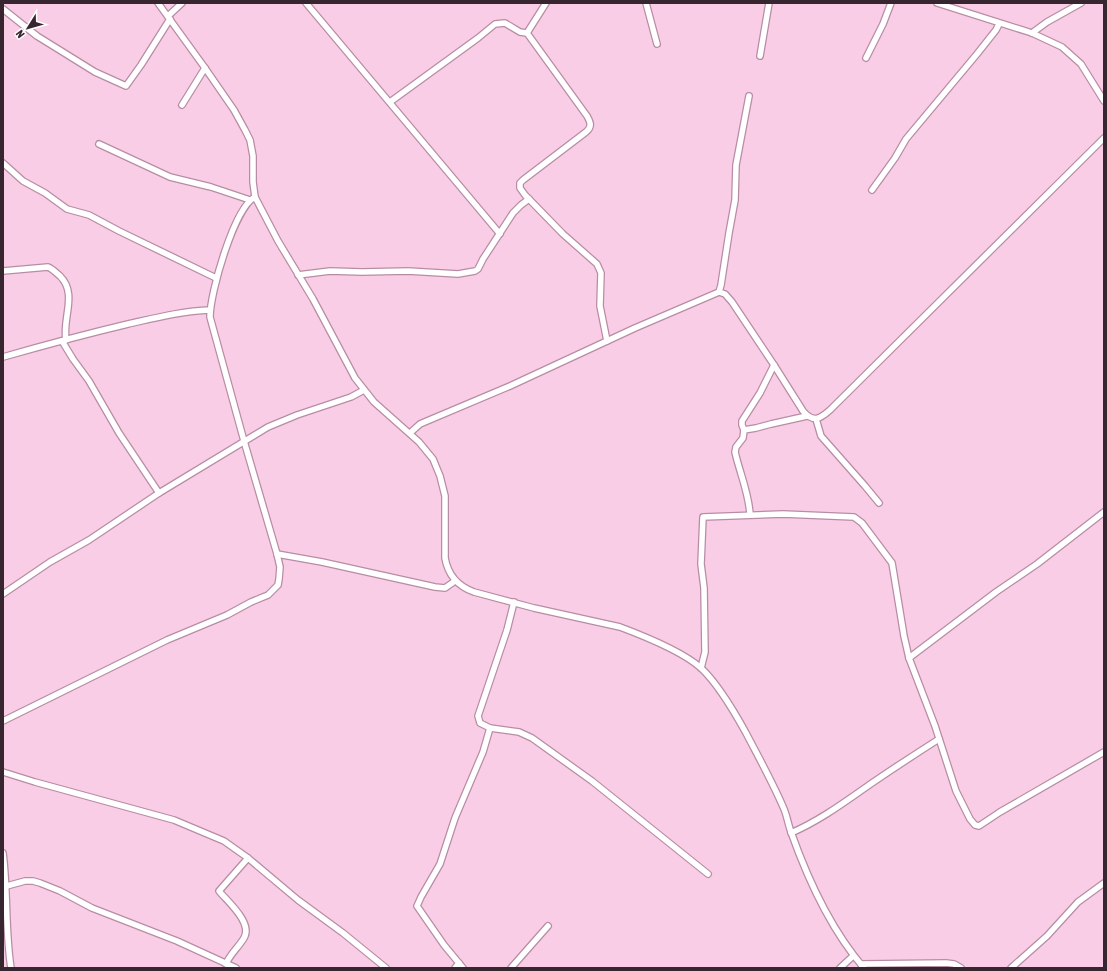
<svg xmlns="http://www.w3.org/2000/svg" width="1107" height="971" viewBox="0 0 1107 971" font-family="'Asap Condensed',sans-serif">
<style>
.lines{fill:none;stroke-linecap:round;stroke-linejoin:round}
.minor-casing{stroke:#b78da5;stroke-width:8}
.minor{stroke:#fff;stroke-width:5.5}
</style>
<rect width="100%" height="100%" fill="#facde6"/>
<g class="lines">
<defs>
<g id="minor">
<path d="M158,3L205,68L234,110L245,130L250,140L253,156V182L255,197L278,241L313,299L355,378L374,402L419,442L433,459L440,476L445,496V558C448,575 457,586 474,592L534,608L620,627C644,636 682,651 701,668C717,683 735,713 746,733C759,758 773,783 784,809C787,816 788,824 791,832C808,880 831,930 864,968"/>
<polyline points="306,3 500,234"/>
<polyline points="646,3 657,44"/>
<polyline points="937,3 1032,33 1062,47 1081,64 1104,101"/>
<polyline points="3,9 37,36 95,72 126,86 141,65 170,19"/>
<polyline points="168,16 182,3"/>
<path d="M527,33L587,116C591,123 592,127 586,132L523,180L520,183V188L525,195L563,234L597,264L601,273L600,306L607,341"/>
<polyline points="1032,33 1047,22 1081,3"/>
<polyline points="760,56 769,3"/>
<polyline points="866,58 883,24 891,3"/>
<polyline points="390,102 478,38 495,24 505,23 520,32 527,33 546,3"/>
<polyline points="182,105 205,68"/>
<polyline points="99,144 170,177 211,187 250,200"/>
<polyline points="3,163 23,181 45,193 67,209 89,215 119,231 216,278"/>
<polyline points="872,190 895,158 906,139 977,54 996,30 999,24"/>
<path d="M3,271L48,267C53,269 56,273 60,276C78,294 62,318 66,340"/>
<polyline points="298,275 330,271 362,272 408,271 458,274 475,271 478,269 483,259 513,213 521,205 529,199"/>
<polyline points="719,292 721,285 729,233 735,200 736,165 749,96"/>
<polyline points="62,341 73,359 89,381 119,433 159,493"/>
<path d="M3,357C45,345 86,334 128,324C155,318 182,311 210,310"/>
<polyline points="816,419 821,436 865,486 879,503"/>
<polyline points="744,430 742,425 742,421 760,393 774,365"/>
<path d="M410,433L420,424L427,421L510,386L635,328L719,292L725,294L732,302L774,365L803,411C813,423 820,419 830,410L1104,138"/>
<path d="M750,515C749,493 740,474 735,452L736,447L743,438L744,430L756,428L771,424L807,416"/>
<polyline points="277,554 322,562 435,587 445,588 455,581"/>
<polyline points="3,594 50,562 89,540 159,493 268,427 297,415 351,397 364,390"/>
<polyline points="909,658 996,592 1037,564 1104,512"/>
<polyline points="701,668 705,652 704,588 701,564 703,517 783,514 854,517 862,523 892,563 904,636 909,658 935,726 956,791 970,819 975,825 979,826 1000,812 1104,752"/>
<path d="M3,721L167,640L227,615L251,602L268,595L278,585L279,579L280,567L277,554L244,441L210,317C210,293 234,208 255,197"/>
<polyline points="490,728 519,732 532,738 592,781 708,874"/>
<polyline points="3,772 35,782 174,820 224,841 248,858 298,900 343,933 386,968"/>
<path d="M791,833C821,820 846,801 872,783C894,768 917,753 939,739"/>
<path d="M3,853C8,891 5,930 11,968"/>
<polyline points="3,887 25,881 33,881 40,883 60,891 92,908 177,941 236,968"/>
<path d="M226,964C230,954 238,948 244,938C253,923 228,902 219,891L248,858"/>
<polyline points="861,964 946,963 954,964 961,968"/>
<polyline points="455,968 459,963"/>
<polyline points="463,968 444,945 417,906 421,897 440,864 455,818 483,752 490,728 480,723 478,716 507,630 514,602"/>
<polyline points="511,968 548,926"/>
<polyline points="840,968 853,956"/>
<polyline points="1011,968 1047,936 1078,902 1104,883"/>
</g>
</defs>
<use href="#minor" class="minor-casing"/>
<use href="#minor" class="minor"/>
</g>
<rect width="1107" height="971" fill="none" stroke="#372630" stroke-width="8"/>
<g transform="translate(28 28) rotate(233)" stroke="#fdfdfd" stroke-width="3" paint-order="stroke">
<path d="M0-3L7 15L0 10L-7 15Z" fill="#372630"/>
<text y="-6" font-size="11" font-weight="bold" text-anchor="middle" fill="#372630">N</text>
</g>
</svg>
